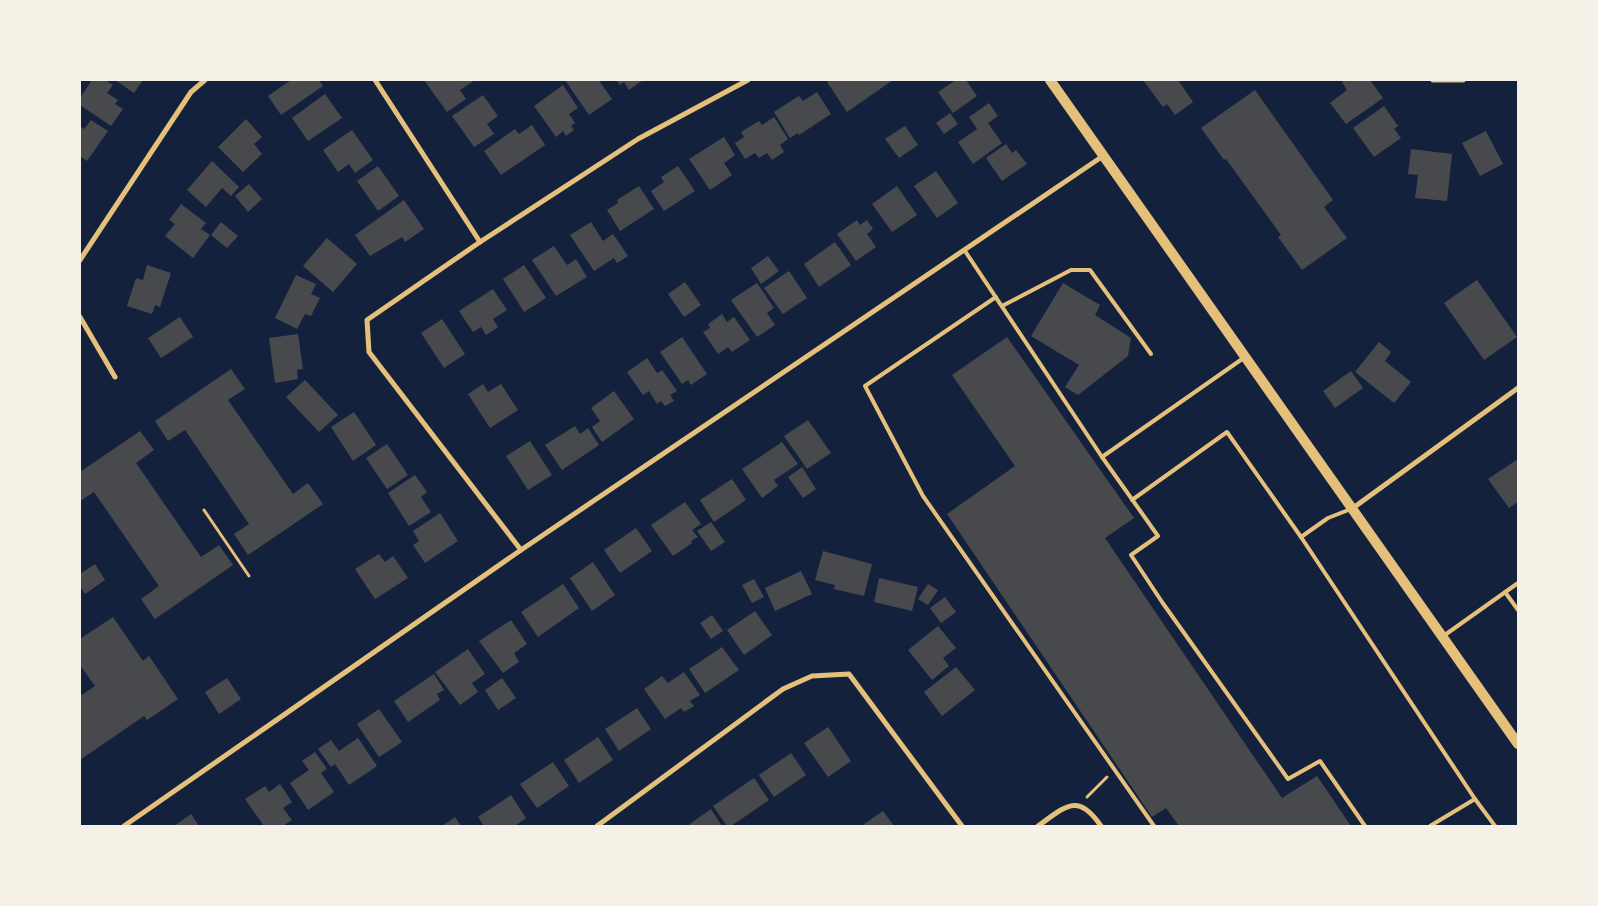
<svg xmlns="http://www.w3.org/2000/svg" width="1598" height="906" viewBox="0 0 1598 906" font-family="Bitter,serif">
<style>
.building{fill:#48494c}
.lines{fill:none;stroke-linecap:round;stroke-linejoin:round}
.path{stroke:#e5c07b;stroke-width:3}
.service{stroke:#e5c07b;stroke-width:4}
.minor{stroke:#e5c07b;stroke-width:5}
.secondary{stroke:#e5c07b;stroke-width:10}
</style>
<rect width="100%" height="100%" fill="#14213d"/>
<g class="building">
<polygon points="92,80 105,80 113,85 107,93 118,100 115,104 123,109 111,126 80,105 80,98"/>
<polygon points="115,80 143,80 134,93"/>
<polygon points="291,80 319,80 323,86 281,115 268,96"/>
<polygon points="424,80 475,80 460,90 466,99 447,112"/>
<polygon points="565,80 602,80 600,82 612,99 589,115"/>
<polygon points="616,80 643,80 629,90 624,82 620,85"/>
<polygon points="830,80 893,80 847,112 827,82"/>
<polygon points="956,80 966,80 977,96 953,113 938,92"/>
<polygon points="1143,80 1178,80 1193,102 1175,115 1167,104 1163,107"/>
<polygon points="1345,80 1370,80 1383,98 1346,124 1330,103 1347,90 1342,82"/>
<polygon points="563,85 578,108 569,114 575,123 571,126 574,130 566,136 563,131 556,137 534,106"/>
<polygon points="1255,90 1333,200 1324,207 1347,238 1302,270 1278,237 1281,235 1226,159 1224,160 1201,128"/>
<polygon points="817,92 831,114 799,135 798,133 790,138 774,112 799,96 803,101"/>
<polygon points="325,94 342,118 308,141 292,118"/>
<polygon points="483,95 498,116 487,124 494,134 474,147 452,116"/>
<polygon points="989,103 998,116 988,123 1002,143 973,164 958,142 977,129 969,117"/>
<polygon points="1384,106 1398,126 1394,129 1401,138 1374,157 1353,128"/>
<polygon points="950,113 958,124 944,134 936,123"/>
<polygon points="774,117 788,139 780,145 784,152 772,160 767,153 759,158 755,153 745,159 735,143 744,137 741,132 759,121 762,125"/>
<polygon points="246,119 262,137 254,144 262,154 243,172 218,147"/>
<polygon points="91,120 108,131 87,161 80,156 80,126 84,129"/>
<polygon points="532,125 545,145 501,175 484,151 515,129 519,134"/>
<polygon points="905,126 918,145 899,158 885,139"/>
<polygon points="352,130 373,160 355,173 349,164 338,172 323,150"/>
<polygon points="1486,131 1503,164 1480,176 1462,143"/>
<polygon points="724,137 735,155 724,163 732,175 710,190 689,159"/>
<polygon points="1006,144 1012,153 1016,150 1027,164 1002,181 986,158"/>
<polygon points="1411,149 1452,154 1447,201 1415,198 1418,175 1408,174"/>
<polygon points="212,161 239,187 231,196 222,188 206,207 187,190"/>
<polygon points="378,166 399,196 378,211 357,181"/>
<polygon points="678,166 695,191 664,211 651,191 664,182 661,177"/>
<polygon points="936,171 958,203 937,218 914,186"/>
<polygon points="249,184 262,199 248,212 235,196"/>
<polygon points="639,186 654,209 620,231 607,210 618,203 617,200"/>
<polygon points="897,186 917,215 892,232 872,204"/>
<polygon points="404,200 424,229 405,242 402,237 370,256 355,235"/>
<polygon points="181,204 206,223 201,229 210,235 193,258 165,236 175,224 169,220"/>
<polygon points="857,220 860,225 867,220 873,229 867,234 876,247 856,261 837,234"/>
<polygon points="221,222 238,236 227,248 211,235"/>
<polygon points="591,222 603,241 613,234 628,256 617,263 614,258 594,271 570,235"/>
<polygon points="327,238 357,264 333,292 303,266"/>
<polygon points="835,242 851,265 819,287 804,264"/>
<polygon points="554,246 567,265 576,259 587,277 556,296 532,260"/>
<polygon points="768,256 779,271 761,284 751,268"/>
<polygon points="147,265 171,273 160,307 155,305 152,314 127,306 136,278 143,280"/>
<polygon points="524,265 546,298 524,312 503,279"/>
<polygon points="789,271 807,298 783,314 764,288"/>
<polygon points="296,275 316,284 311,294 320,298 311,316 305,314 297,329 275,318"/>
<polygon points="1477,280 1517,337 1484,360 1444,303"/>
<polygon points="685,282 701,305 684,317 668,294"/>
<polygon points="757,283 774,308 767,313 775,325 757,337 731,300"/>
<polygon points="1063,283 1100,305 1095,315 1131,338 1128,356 1078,395 1065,387 1079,365 1031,336"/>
<polygon points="493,289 507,310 493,319 498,327 486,335 481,327 473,332 459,311"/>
<polygon points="722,314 727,322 734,317 750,340 732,352 728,347 718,354 703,332 710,328 708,324"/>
<polygon points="180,317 193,337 161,358 148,338"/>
<polygon points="442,319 465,354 444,368 421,333"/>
<polygon points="298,334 303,369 297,370 298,379 275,383 269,338"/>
<polygon points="682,337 707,374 691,385 688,380 682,384 660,352"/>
<polygon points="1007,337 1134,518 1105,538 1282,798 1317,776 1351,826 1179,826 1166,808 1152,817 947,514 1015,466 952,375"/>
<polygon points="1379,342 1391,352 1385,361 1411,382 1394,403 1355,372"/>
<polygon points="647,358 657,373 662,370 677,391 670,395 674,401 665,406 661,401 657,404 649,391 643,395 627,372"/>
<polygon points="231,369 245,389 228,400 293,494 308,483 323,504 248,555 234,534 249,524 185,430 168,441 155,421"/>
<polygon points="1351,371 1363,388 1335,408 1323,391"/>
<polygon points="305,380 338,415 319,432 286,397"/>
<polygon points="483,384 488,392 501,384 518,410 490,428 468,394"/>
<polygon points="614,391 634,419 602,442 592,427 600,421 591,408"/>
<polygon points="354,412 376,445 353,461 331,427"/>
<polygon points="808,420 831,453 807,469 784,436"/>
<polygon points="575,426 580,434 588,428 599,445 562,470 545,445"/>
<polygon points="140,431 154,450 136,463 201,557 219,545 233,565 155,619 141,599 159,586 94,492 80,501 80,472"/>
<polygon points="530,441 552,475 528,490 506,456"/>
<polygon points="782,442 798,464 774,480 778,486 762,498 742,469"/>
<polygon points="387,444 408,475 387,489 366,458"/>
<polygon points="1518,459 1518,502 1509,508 1488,479"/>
<polygon points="802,467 816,489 803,498 788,477"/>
<polygon points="415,475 427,492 421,497 431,512 409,526 388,493"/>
<polygon points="732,479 746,500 714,522 700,500"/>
<polygon points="685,502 701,524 692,530 698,537 691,541 692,543 673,556 651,525"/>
<polygon points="440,513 458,541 425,563 413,545 419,541 413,531"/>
<polygon points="711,522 725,542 711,551 697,531"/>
<polygon points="636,528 652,551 620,573 604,550"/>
<polygon points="823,551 872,564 864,596 834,589 835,585 815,580"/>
<polygon points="379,554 385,562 393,556 408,578 375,599 355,569"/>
<polygon points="593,562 615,595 592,611 570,578"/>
<polygon points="95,564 105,580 85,594 80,586 80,574"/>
<polygon points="801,571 812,594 775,611 765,588"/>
<polygon points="879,578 918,587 912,611 874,602"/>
<polygon points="754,579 764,597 752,603 742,585"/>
<polygon points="563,584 579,608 538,637 521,612"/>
<polygon points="928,584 938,590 928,605 918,599"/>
<polygon points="945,597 956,612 941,623 930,608"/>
<polygon points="755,611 772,635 744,655 727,630"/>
<polygon points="712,615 723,631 711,639 700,623"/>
<polygon points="113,617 143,661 149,656 178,699 147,720 144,716 80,760 80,696 95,686 80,665 80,639"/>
<polygon points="511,620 527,644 514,653 519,662 503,673 479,641"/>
<polygon points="938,626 956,648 943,658 949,666 932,680 908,650"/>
<polygon points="722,647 739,670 705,693 689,669"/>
<polygon points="468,649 485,674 472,683 478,692 460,705 435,672"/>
<polygon points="956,667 975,690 942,716 924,692"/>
<polygon points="684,672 700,695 690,701 694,706 684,712 681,708 665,719 644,689 662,676 668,683"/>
<polygon points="434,674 444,690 437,694 440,700 408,722 394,701"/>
<polygon points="227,678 241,699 219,714 205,692"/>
<polygon points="502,678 516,698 498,710 485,690"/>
<polygon points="637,708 651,729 619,751 605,729"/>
<polygon points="379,709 402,742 379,757 357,724"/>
<polygon points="828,727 851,761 828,777 804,743"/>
<polygon points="598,737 613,760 579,783 564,760"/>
<polygon points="358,738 377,766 349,785 335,764 331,767 318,749 331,740 339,751"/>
<polygon points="315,752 327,769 321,773 334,792 308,810 290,783 309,770 302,761"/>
<polygon points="791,753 806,775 774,797 759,775"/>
<polygon points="553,762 569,786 537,808 520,784"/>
<polygon points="754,778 769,800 731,826 727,826 713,806"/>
<polygon points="280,784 292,802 283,808 292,820 283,826 264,826 245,799 265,786 269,792"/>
<polygon points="511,795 526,818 515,826 484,826 478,817"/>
<polygon points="711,809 722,826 687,826"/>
<polygon points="883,811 894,826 865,826 864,824"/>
<polygon points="191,814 199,826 174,826"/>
<polygon points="455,817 461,826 442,826"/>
</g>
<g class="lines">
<g class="path">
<polyline points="204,510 249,576"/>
<polyline points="1087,797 1107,777"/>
</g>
<g class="service">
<polyline points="965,251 1102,457 1158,536 1131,555 1162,602 1288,779 1320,761 1365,826"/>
<polyline points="996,297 865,386 923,496 1154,826"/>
<polyline points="1002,306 1071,270 1090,270 1151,354"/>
<polyline points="1102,457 1245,357"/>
<polyline points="1132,500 1227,432 1301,537 1475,799"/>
<polyline points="1301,537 1328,518 1351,509"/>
<polyline points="1505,592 1518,610"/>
<polyline points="1442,637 1518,583"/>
<polyline points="1430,826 1475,799 1495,826"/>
</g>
<g class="minor">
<polyline points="375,80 480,242"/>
<polyline points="1433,80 1463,80"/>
<polyline points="80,260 191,92 205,80"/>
<polyline points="80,317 115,377"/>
<polyline points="1353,508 1518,388"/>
<polyline points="521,550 369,352 367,320 480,242 638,139 748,80"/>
<polyline points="124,826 521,550 1103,156"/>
<polyline points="597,826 783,689 812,676 849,674 962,826"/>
<path d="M1038,826C1066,806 1078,792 1101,826"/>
</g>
<polyline class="secondary" points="1050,80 1518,744"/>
</g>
<rect width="1598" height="906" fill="none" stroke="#f6f1e7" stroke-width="162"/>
</svg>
